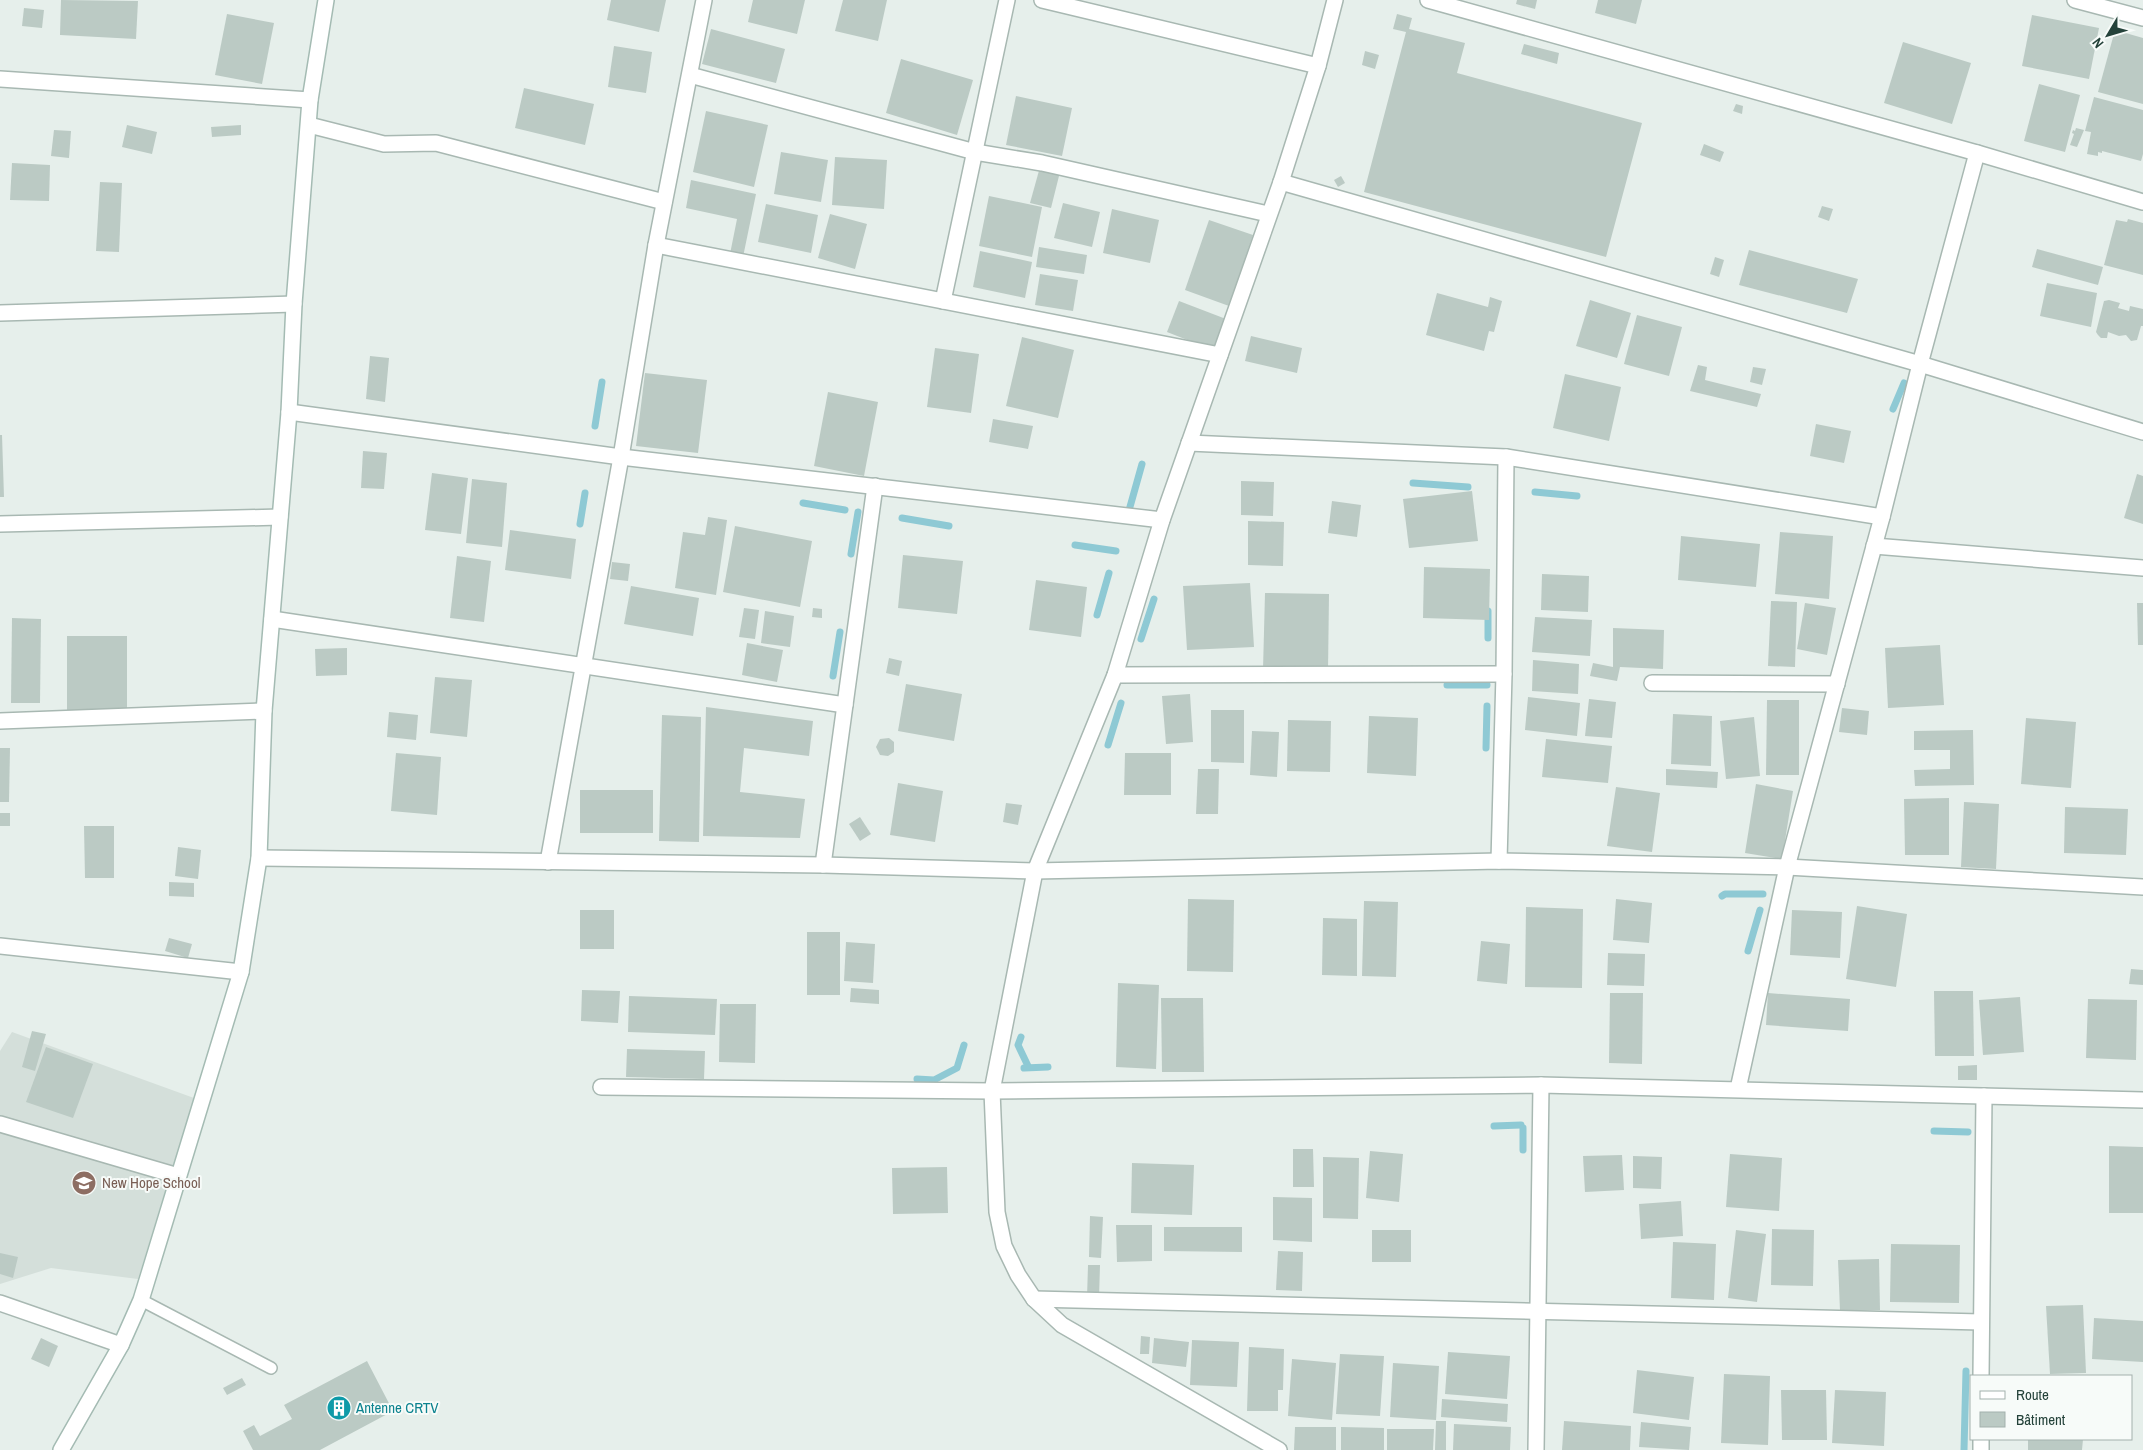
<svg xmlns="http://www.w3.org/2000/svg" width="2143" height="1450" viewBox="0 0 2143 1450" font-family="'Archivo Narrow',sans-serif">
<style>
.built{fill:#d4dfda}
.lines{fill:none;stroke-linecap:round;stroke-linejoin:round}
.stream{stroke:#8ec9d4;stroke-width:7}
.building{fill:#bbcac4}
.lane-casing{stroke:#a8b8b2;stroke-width:14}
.street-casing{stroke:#a8b8b2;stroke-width:18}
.secondary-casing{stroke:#a4bbb3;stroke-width:18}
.lane{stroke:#fff;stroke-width:11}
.street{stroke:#fff;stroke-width:15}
.secondary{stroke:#fff;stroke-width:15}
.labels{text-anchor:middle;stroke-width:4;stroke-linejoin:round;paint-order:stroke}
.education-label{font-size:15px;fill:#785e54;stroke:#f7fbf9;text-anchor:start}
.culture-label{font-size:15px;fill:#0d838f;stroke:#f7fbf9;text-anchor:start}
</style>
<rect width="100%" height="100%" fill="#e6efeb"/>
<polygon class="built" points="12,1032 194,1098 138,1279 51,1268 0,1284 0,1051"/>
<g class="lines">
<g class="stream">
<polyline points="1893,409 1904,383"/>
<polyline points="595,426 602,382"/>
<polyline points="1413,483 1468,487"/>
<polyline points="1535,492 1577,496"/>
<polyline points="803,503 845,510"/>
<polyline points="1128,514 1142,464"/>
<polyline points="902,518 949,526"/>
<polyline points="580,524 585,493"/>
<polyline points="1075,545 1116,551"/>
<polyline points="851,554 858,512"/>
<polyline points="1097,615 1109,573"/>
<polyline points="1488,638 1488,611"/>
<polyline points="1141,639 1154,599"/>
<polyline points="833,676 840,632"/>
<polyline points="1447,685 1487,685"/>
<polyline points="1108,745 1121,703"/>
<polyline points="1486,748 1487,706"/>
<polyline points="1722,896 1725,894 1763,894"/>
<polyline points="1748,951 1760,910"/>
<polyline points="1021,1037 1018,1045 1028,1066"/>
<polyline points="1024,1068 1048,1067"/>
<polyline points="917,1079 934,1080 957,1068 964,1045"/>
<polyline points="1494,1126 1521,1125"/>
<polyline points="1934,1131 1968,1132"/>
<polyline points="1523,1150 1523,1128"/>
<polyline points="1964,1450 1966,1371"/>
</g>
</g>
<g class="building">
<polygon points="61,0 138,1 136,39 60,35"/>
<polygon points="611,0 666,0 659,32 607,20"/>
<polygon points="753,0 805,0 797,34 748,22"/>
<polygon points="843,0 887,0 878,41 835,31"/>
<polygon points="1517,0 1537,0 1535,9 1516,4"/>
<polygon points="1598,0 1642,0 1636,24 1595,13"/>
<polygon points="24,8 44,10 42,28 22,26"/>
<polygon points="227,14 274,23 262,84 215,75"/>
<polygon points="1397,14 1412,18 1409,29 1465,43 1457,73 1642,123 1606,257 1364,192 1406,32 1393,29"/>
<polygon points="2032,15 2099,28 2089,79 2022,66"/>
<polygon points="711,29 785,49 776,83 702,64"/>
<polygon points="2115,30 2143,38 2143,104 2098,92"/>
<polygon points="1903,42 1971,63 1952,124 1884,103"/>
<polygon points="1524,44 1559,53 1557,64 1521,54"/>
<polygon points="614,46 652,52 646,93 608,87"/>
<polygon points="1365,51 1379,55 1375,69 1362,65"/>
<polygon points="901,59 973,80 957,135 886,113"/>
<polygon points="2039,84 2080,95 2065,152 2024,141"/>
<polygon points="524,88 594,104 585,145 515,128"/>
<polygon points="1016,96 1072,108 1062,156 1006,145"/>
<polygon points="2094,97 2143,110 2143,154 2141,161 2102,151 2102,153 2098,152 2098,156 2087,154 2091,132 2085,131"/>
<polygon points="1736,104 1743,106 1742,114 1733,111"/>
<polygon points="706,111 768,125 754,187 693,172"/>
<polygon points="127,125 157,132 152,154 122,147"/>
<polygon points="241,125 241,135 212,137 211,127"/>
<polygon points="2076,128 2084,130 2077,147 2070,145 2074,134 2072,133 2073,130 2075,131"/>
<polygon points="54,130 71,131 69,158 51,156"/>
<polygon points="1704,144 1724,152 1720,162 1700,155"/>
<polygon points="781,152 828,160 821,202 774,194"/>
<polygon points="835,157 887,160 884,209 832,205"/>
<polygon points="12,163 50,165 49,201 10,200"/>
<polygon points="1040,167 1060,172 1051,208 1030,203"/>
<polygon points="1341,176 1345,183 1338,187 1334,180"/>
<polygon points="691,180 756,194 743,257 730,254 737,219 686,208"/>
<polygon points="100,182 122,183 119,252 96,251"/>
<polygon points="989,196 1042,207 1032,257 979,246"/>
<polygon points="1063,203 1100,212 1092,247 1054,238"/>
<polygon points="766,204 818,215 811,253 758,242"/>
<polygon points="1822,206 1833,209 1829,221 1818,217"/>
<polygon points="1112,209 1159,220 1150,263 1103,253"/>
<polygon points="830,214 867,224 855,269 818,258"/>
<polygon points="2128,219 2143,223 2143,275 2104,265 2116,220 2127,222"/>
<polygon points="1209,220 1253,235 1229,306 1185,290"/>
<polygon points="1039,247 1087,255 1084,274 1036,267"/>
<polygon points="2037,249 2103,267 2098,285 2032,267"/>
<polygon points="1749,250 1858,279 1847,313 1739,285"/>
<polygon points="980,251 1032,262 1025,298 973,287"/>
<polygon points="1715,257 1724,260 1719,277 1710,274"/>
<polygon points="1040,274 1078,280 1073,311 1035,305"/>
<polygon points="2047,283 2097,293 2091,327 2040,316"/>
<polygon points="1437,293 1488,307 1490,297 1502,301 1494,332 1489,331 1484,351 1426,335"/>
<polygon points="1590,300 1631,313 1617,358 1576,346"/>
<polygon points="2109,300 2120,303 2118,308 2129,311 2130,306 2143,309 2143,326 2141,326 2137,340 2131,341 2126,335 2119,336 2108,332 2107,338 2101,338 2098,335 2096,332 2104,301"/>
<polygon points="1179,301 1226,319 1213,350 1167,332"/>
<polygon points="1637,315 1682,327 1669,376 1624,364"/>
<polygon points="1251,336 1302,348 1297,373 1245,361"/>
<polygon points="1022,337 1074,350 1058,418 1006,406"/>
<polygon points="935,348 979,354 971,413 927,407"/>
<polygon points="370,356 389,358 385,402 366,399"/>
<polygon points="1698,365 1707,367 1705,380 1761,394 1757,407 1690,391"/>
<polygon points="1753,367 1766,369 1762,385 1750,382"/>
<polygon points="645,373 707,380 698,453 636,446"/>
<polygon points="1565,374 1621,387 1609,441 1553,428"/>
<polygon points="828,392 878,402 864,476 814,466"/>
<polygon points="993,419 1033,426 1028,449 989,442"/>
<polygon points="1816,424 1851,431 1844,463 1810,456"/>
<polygon points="0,435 2,435 4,497 0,497"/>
<polygon points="363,451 387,453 384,489 361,488"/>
<polygon points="432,473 468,478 461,534 425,530"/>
<polygon points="2137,474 2143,476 2143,524 2124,518"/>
<polygon points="472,479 507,483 502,547 466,543"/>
<polygon points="1241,481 1274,482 1273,516 1241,515"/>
<polygon points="1472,491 1478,541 1409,548 1403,499"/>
<polygon points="1332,501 1361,505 1357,537 1328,533"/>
<polygon points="708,517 727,520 716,595 675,588 683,532 705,535"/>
<polygon points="1248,521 1284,522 1283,566 1248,565"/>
<polygon points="735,526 812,541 800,607 723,592"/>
<polygon points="510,530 576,539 571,579 505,570"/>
<polygon points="1780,532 1833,536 1829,599 1775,594"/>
<polygon points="1681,536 1760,544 1756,587 1678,580"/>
<polygon points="903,555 963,561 957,614 898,608"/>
<polygon points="457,556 491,561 484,622 450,618"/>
<polygon points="612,562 630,564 628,581 610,579"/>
<polygon points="1424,567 1490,569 1489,620 1423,618"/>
<polygon points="1542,574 1589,576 1588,612 1541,610"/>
<polygon points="1036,580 1087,587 1081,637 1029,630"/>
<polygon points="1250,583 1254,647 1187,650 1183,586"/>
<polygon points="631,586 699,598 693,636 624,624"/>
<polygon points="1265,593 1329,594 1328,671 1263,670"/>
<polygon points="1771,601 1797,602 1795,667 1768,666"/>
<polygon points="1805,603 1836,608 1827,655 1797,649"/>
<polygon points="2137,603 2143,603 2143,645 2138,645"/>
<polygon points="744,608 759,610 755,639 739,637"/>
<polygon points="813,608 822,609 822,618 812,617"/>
<polygon points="765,611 794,616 790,647 761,643"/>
<polygon points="1535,617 1592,620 1590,656 1532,652"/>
<polygon points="12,618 41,619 40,703 11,703"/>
<polygon points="1613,628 1664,630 1663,669 1620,667 1617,681 1590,676 1593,663 1613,667"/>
<rect x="67" y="636" width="60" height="76"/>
<polygon points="747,643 783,650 777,682 742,675"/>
<polygon points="1940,645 1944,705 1888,708 1885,648"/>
<polygon points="347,648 347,675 316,676 315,649"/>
<polygon points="889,658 902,661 899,676 886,673"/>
<polygon points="1533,660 1579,664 1578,694 1532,691"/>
<polygon points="435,677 472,680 467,737 430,733"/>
<polygon points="906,684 962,694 954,741 898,731"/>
<polygon points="1190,694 1193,742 1166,744 1162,696"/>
<polygon points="1528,697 1580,703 1577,736 1525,730"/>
<polygon points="1589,699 1616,702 1612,738 1585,736"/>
<polygon points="1767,700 1799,700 1799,775 1766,775"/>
<polygon points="706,707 813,721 809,756 744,748 740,792 805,799 800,838 703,836"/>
<polygon points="1842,708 1869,711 1867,735 1839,732"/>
<polygon points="1211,710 1244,710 1244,763 1211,762"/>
<polygon points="389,712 418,715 416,740 387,737"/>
<polygon points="1673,714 1712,716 1711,766 1671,764"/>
<polygon points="662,715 701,717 699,842 659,841"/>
<polygon points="1369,716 1418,718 1416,776 1367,773"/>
<polygon points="1754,717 1760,776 1726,779 1720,721"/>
<polygon points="2026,718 2076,722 2071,788 2021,784"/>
<polygon points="1288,720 1331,721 1330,772 1287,771"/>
<polygon points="1973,730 1974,785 1915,786 1914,770 1950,769 1950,750 1914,750 1914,731"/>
<polygon points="1252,731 1279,732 1277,777 1250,775"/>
<polygon points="889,738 894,742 894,752 888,756 880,755 876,747 880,739"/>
<polygon points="1546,739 1612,746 1608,783 1542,777"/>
<polygon points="0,748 10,748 9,802 0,802"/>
<polygon points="396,753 441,757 437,815 391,811"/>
<polygon points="1125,753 1171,753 1171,795 1124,795"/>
<polygon points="1198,769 1219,769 1218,814 1196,814"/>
<polygon points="1666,769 1718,772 1717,788 1666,785"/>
<polygon points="898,783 943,791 935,842 890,835"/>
<polygon points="1756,784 1793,791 1782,859 1745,853"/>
<polygon points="1616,787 1660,793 1652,852 1607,846"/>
<rect x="580" y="790" width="73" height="43"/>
<polygon points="1949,798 1949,855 1905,855 1904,799"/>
<polygon points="1964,802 1999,804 1996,869 1961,867"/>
<polygon points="1006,803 1022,805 1018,825 1003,822"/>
<polygon points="2065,807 2128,809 2126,855 2064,853"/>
<rect x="0" y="813" width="10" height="13"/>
<polygon points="860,817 871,834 860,841 849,824"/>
<polygon points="84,826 114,826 114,878 85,878"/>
<polygon points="178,847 201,850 198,879 175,876"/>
<polygon points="169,882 194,883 194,897 169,896"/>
<polygon points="1188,899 1234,900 1233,972 1187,971"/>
<polygon points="1616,899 1652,903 1649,943 1613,940"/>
<polygon points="1364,901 1398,902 1396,977 1362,976"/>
<polygon points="1857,906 1907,914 1896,987 1846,979"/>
<polygon points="1526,907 1583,909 1582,988 1525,987"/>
<rect x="580" y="910" width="34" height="39"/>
<polygon points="1792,910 1842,912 1840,958 1790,955"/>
<polygon points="1323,918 1357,919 1357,976 1322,975"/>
<rect x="807" y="932" width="33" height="63"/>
<polygon points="169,938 192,944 188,958 165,951"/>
<polygon points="1481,941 1510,944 1507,984 1477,981"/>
<polygon points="846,942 875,944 873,983 844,981"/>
<polygon points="1608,953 1645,954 1644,986 1607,985"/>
<polygon points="2131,969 2143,970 2143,985 2129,984"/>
<polygon points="1118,983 1159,985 1156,1069 1116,1067"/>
<polygon points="851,988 879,990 879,1004 850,1002"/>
<polygon points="582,990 620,991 618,1023 581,1021"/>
<polygon points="1934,991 1973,991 1974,1056 1935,1056"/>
<polygon points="1610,993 1643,993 1642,1064 1609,1063"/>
<polygon points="1768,993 1850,999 1848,1031 1766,1025"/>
<polygon points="629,996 717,999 715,1035 628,1032"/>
<polygon points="2020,997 2024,1052 1983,1055 1979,1000"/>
<polygon points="1161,998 1203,998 1204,1072 1162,1072"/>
<polygon points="2088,999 2137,1000 2136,1060 2086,1058"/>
<polygon points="720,1004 756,1004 755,1063 719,1062"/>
<polygon points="32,1031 46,1034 35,1071 22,1067"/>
<polygon points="46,1047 93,1064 73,1118 26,1102"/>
<polygon points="627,1049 705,1051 704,1079 626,1077"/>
<polygon points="1977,1065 1977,1080 1958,1080 1958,1066"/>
<polygon points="2109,1146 2143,1147 2143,1213 2109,1213"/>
<polygon points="1293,1149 1313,1149 1314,1187 1293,1187"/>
<polygon points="1370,1151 1403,1154 1399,1202 1366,1198"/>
<polygon points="1730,1154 1782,1158 1779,1211 1726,1207"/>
<polygon points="1622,1155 1624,1190 1585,1192 1583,1156"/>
<polygon points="1633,1156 1662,1157 1661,1189 1633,1188"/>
<polygon points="1323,1157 1359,1158 1358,1219 1323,1218"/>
<polygon points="1132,1163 1194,1165 1192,1215 1131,1213"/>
<polygon points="947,1167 948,1213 893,1214 892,1168"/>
<polygon points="1273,1197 1312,1198 1312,1242 1273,1240"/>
<polygon points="1681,1201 1683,1236 1641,1239 1639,1204"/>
<polygon points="1090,1216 1103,1217 1101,1258 1089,1257"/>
<polygon points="1116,1225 1152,1225 1152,1261 1117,1262"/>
<polygon points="1164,1227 1242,1227 1242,1252 1164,1251"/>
<polygon points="1772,1229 1814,1230 1813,1286 1771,1285"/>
<rect x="1372" y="1230" width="39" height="32"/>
<polygon points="1736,1230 1766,1234 1757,1302 1728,1298"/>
<polygon points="1673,1242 1716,1244 1714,1300 1671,1298"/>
<polygon points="1891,1244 1960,1245 1959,1303 1890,1302"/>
<polygon points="1278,1251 1303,1252 1302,1291 1276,1290"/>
<polygon points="0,1253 18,1257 13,1278 0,1274"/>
<polygon points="1879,1259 1880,1310 1840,1311 1838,1260"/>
<polygon points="1088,1265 1100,1265 1099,1297 1087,1297"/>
<polygon points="2083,1305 2086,1373 2050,1374 2046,1306"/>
<polygon points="2094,1318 2143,1321 2143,1362 2092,1359"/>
<polygon points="1141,1336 1150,1337 1149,1354 1140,1354"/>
<polygon points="41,1338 58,1346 49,1367 31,1359"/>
<polygon points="1154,1338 1189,1342 1186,1367 1152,1363"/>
<polygon points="1192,1340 1239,1342 1237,1387 1190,1385"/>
<polygon points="1249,1347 1284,1349 1283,1390 1278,1390 1278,1411 1247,1411"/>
<polygon points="1448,1352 1510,1356 1507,1399 1445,1394"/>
<polygon points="1340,1354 1384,1356 1380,1416 1336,1414"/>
<polygon points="1292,1359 1336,1363 1332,1420 1288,1416"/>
<polygon points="367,1361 393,1411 320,1450 253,1450 243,1431 254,1425 260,1436 292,1419 284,1405"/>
<polygon points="1393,1363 1439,1366 1436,1420 1390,1417"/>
<polygon points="1637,1370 1694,1377 1689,1420 1633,1413"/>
<polygon points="1724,1374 1770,1376 1768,1445 1721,1443"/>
<polygon points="242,1378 246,1385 227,1395 223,1388"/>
<polygon points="1781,1390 1826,1390 1827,1440 1782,1440"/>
<polygon points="1835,1390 1886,1392 1884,1446 1832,1443"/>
<polygon points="1442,1399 1508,1404 1507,1422 1441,1417"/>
<polygon points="1436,1421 1446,1421 1446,1450 1435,1450"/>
<polygon points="1564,1421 1631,1426 1630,1450 1562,1450"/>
<polygon points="1641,1422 1691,1427 1689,1450 1639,1447"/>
<polygon points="1454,1424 1511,1427 1510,1450 1453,1450"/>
<polygon points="1295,1427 1336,1427 1336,1450 1294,1450"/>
<polygon points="1341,1427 1384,1428 1384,1450 1341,1450"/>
<polygon points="1387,1429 1434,1429 1433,1450 1387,1450"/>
<polygon points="2028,1439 2083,1439 2082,1450 2028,1450"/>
</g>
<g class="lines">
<defs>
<polyline id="lane" points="141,1300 271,1368"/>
<g id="street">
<polyline points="1042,0 1318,66"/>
<polyline points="1428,0 1977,153"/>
<polyline points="2075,0 2143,18"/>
<polyline points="690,75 975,152 1042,163 1268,214"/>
<polyline points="0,79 310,100"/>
<polyline points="309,125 384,144 436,143 664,202"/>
<polyline points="1281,182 1920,364 2143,432"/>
<polyline points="656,245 1220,355"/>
<polyline points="943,301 1007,0"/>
<polyline points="0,313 294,304"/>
<polyline points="289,412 621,457 1162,520"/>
<polyline points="1189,443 1506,457 1882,517"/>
<polyline points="0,524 280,517"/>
<polyline points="1874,546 2143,568"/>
<polyline points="272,619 845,705"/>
<polyline points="1115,675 1504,674"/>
<polyline points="1652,683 1837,684"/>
<polyline points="0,721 264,711"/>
<polyline points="259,858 823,865 1035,871 1499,861 1787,867 2143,887"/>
<polyline points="1499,861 1504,674 1506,457"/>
<polyline points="548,862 621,457 656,245 704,0"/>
<polyline points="823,865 875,486"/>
<polyline points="0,946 241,972"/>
<polyline points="601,1087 992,1091 1541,1085 2143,1100"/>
<polyline points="1738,1089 1787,867 1882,517 1920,364 1977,153 2143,202"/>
<polyline points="0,1124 178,1176"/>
<polyline points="1034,1299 1981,1322"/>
<polyline points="0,1303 121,1345"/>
<polyline points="1981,1376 1984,1096"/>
<polyline points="1981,1439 1981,1450"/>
<polyline points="1279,1450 1062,1325 1034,1299 1018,1275 1004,1246 997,1212 992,1091 1035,871 1115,675 1162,520 1281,182 1318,66 1335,0"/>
<polyline points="1536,1450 1541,1085"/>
</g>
<polyline id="secondary" points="61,1450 121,1345 141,1300 241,972 259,858 264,711 289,412 294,304 310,100 326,0"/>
</defs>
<use href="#lane" class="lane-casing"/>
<use href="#street" class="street-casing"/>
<use href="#secondary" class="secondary-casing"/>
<use href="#lane" class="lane"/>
<use href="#street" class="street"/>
<use href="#secondary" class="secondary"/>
</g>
<defs>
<symbol id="school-disc" viewBox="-11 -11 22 22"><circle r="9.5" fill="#8d6e63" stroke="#f7fbf9"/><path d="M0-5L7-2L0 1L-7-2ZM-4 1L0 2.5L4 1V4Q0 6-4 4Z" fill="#fff"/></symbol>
<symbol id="building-disc" viewBox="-11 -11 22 22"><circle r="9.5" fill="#0f9aa8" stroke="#f7fbf9"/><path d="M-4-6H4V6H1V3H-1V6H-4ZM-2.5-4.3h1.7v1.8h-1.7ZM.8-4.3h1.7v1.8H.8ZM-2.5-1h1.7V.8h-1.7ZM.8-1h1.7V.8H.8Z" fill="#fff"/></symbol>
</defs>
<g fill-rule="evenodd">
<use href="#school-disc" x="70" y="1169" width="28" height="28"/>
<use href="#building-disc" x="325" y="1394" width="28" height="28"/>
</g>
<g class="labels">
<g class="education-label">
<text x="102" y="1188">New Hope School</text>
</g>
<g class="culture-label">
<text x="356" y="1413">Antenne CRTV</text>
</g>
</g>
<rect x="1970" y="1375" width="162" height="65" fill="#f7fbf9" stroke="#a3b1ad"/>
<rect x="1980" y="1391" width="25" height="8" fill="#ffffff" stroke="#a3b1ad"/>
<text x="2016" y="1400" font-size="15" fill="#24423a">Route</text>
<rect x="1980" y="1412" width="25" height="15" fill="#bbcac4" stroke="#a3b1ad"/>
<text x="2016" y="1425" font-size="15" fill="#24423a">Bâtiment</text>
<g transform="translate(2108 35) rotate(232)" stroke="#f7fbf9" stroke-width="4" paint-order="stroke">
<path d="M0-4L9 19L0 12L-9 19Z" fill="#24423a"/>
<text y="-8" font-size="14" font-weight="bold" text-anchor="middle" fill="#24423a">N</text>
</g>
</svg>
